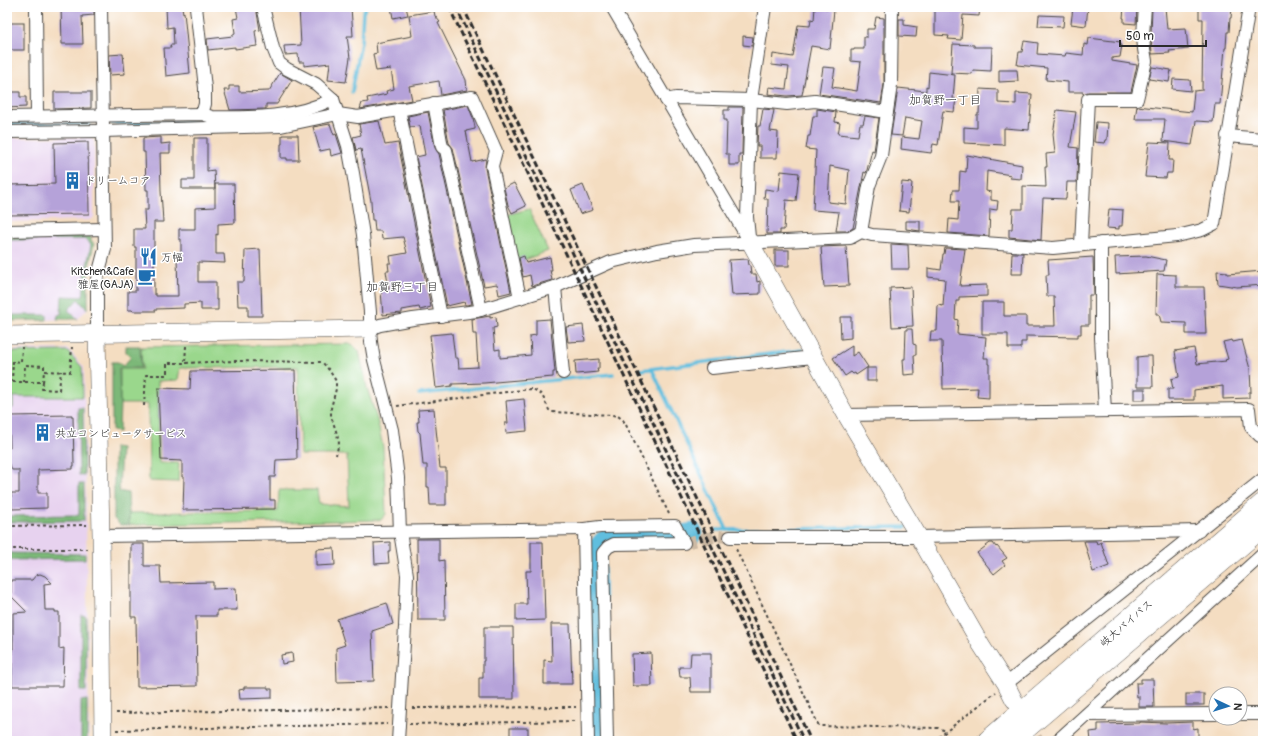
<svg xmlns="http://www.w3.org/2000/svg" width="1270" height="748" viewBox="0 0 1270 748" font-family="Pangolin,'Klee One',sans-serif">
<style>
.built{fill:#e7d2ef}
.green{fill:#9ad78c;stroke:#62815c}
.forest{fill:#7bb878;stroke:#537252}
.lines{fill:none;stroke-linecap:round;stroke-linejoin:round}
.stream{stroke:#60bede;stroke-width:3.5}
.river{stroke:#60bede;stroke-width:21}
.building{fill:#b5a2d9;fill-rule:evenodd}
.street-tunnel{stroke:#ccb9a3;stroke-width:12;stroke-dasharray:12 6;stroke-linecap:butt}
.secondary-tunnel{stroke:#ccb9a3;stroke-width:17;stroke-dasharray:17 8;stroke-linecap:butt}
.street-casing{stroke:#494642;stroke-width:14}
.secondary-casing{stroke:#494642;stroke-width:18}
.highway-casing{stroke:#494642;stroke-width:22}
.path{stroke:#494642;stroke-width:2;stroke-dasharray:3 3;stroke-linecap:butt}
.street{stroke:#fff;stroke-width:12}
.secondary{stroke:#fff;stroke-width:17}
.highway{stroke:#fff;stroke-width:21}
.rail{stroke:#2b2b2b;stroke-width:3;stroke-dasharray:6 3;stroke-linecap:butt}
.labels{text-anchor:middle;stroke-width:3;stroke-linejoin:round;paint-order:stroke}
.poi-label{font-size:11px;fill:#2b2b2b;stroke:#fff;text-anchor:start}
.street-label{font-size:11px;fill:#2b2b2b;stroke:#fff}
.neighbourhood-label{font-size:12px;fill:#2b2b2b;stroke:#fff}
</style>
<rect width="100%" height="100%" fill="#fff"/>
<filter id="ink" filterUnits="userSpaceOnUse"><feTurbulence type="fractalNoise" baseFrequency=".025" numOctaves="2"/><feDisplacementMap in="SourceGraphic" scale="8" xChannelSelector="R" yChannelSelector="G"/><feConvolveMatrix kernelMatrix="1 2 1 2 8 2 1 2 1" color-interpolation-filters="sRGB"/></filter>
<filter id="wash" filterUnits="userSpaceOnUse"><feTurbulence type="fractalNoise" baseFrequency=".012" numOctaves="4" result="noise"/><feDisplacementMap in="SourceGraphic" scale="16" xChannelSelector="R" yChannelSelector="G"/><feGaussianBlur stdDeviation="0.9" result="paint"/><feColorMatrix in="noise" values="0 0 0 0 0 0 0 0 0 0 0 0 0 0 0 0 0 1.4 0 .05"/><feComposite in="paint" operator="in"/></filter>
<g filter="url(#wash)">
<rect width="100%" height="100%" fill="#f4ddc1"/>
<g class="built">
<polygon points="89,137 94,141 94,217 91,220 7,222 7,138"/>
<polygon points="91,236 91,240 94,244 88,271 88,308 78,319 7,321 7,237"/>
<polygon points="68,349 84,367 89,741 7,741 7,350"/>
</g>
<g class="green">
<polygon points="529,209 548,251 516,263 506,215"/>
<polygon points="352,344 359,351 367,388 377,419 383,447 386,514 381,520 129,525 129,513 278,511 279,490 317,490 319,504 349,506 347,455 300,455 298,367 180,368 178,380 158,381 159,463 179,463 178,482 149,481 148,404 120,404 120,369 142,369 141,347"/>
<polygon points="67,351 82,367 83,397 13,397 13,408 7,408 7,352"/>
</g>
<g class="forest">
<polygon points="91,236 91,240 94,244 88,271 88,308 86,308 78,299 68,310 78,319 57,319 58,315 61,314 62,296 83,297 86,270 91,245 86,239 7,240 7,237"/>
<polygon points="9,315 47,315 47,320 9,321"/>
<polygon points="126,346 140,346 141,368 119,368 120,404 119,432 112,431 112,362 118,362 123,366 131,357 126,352"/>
<polygon points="78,408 83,408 84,475 79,475"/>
<polygon points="114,447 121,448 119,491 128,493 129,513 129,525 120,525 114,519"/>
<polygon points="79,484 84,484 84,521 7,522 7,516 79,515"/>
<polygon points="7,553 85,554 85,559 7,560"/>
<polygon points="81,615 86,616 86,691 81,691"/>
<polygon points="87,700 87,741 81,741 81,701"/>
</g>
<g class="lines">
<g class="stream">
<polyline points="352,92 361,42 363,12 366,7"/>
<polyline points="112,123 211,122"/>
<polyline points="7,124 89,124"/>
<polyline points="652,369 727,530"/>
<polyline points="641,370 802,350"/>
<polyline points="419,394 613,374"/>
<polyline points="716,530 906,527"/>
</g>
<polyline class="river" points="598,741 595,556 597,549 604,541 613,536 676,536 693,533"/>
</g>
<g id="blocks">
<g class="building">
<polygon points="61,7 94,7 94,15 82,16 83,44 62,44"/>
<polygon points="166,7 182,7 183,13 184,12 190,73 166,76 164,48 171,48 170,45 174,45 173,27 167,28"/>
<polygon points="236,7 256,7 260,30 255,31 257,46 235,49 235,47 208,50 207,39 233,36 233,34 235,33 233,19 238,18"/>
<polygon points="299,7 351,7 353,36 347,36 350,58 346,82 328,80 330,63 304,66 304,62 299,62 298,54 285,55 284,46 301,45"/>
<polygon points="391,7 406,7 408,15 393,18"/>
<polygon points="815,7 834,10 830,49 811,46 802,95 787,96 768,94 769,87 786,89 789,67 772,65 773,54 793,57 798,25 810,26 811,19 814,20"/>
<polygon points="935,7 980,7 979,16 963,15 961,40 948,39 949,36 935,35"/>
<polygon points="1073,7 1088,7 1086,26 1071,24"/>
<polygon points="1124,7 1137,7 1136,24 1124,23 1124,18 1123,18"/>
<polygon points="1152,7 1165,7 1167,29 1186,28 1188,49 1169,51 1170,53 1152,54 1151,35"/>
<polygon points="1199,7 1232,7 1231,18 1230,18 1229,32 1227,32 1226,48 1225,48 1220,104 1215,104 1213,122 1196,121 1192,145 1163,141 1165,119 1135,119 1137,106 1192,112 1194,91 1202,90 1203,19 1199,19"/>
<polygon points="434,11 435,16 440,22 438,23 466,80 467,90 441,95 439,81 409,86 412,100 360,109 362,103 368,102 367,98 387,94 386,91 394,89 391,69 376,71 373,54 377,53 376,43 412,36 409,15"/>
<polygon points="1039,15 1064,16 1063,27 1038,26"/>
<polygon points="876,17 884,18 884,84 881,103 819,94 823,67 835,68 832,87 857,91 861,62 851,61 851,50 854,50 854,49 864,49 864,37 867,37 867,29 874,29"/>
<polygon points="899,19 904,19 904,25 917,27 916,37 899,36"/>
<rect x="7" y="23" width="17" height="27"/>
<polygon points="743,36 753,37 752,46 743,45"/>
<polygon points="1089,38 1121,42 1120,45 1122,45 1120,57 1112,58 1112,61 1137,65 1131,92 1088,92 1083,94 1083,92 1068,92 1068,82 1046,80 1047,68 1017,65 1019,52 1022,52 1024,41 1038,43 1037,54 1065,56 1066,53 1083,55 1084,44 1088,45"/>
<polygon points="953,44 974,45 974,47 992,47 991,71 973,70 972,74 951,73"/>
<polygon points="123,54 125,74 110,75 109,55"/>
<polygon points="1152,67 1171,70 1169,82 1149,79"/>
<polygon points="999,70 1017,70 1018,81 999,82"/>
<polygon points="929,72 955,75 953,99 956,99 954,112 943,111 938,145 933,144 931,153 901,149 902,137 919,139 922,121 905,118 902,136 891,135 898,88 926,91 926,86 928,87"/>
<polygon points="280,73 292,80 277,104 266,104 266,109 230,110 224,90 229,90 229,86 239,86 239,92 269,91"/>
<polygon points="1173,79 1190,80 1191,91 1172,89"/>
<polygon points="980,89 998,90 998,103 1016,104 1016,93 1032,94 1029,130 1004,128 1004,145 964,143 964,127 977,128 977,114 979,114"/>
<polygon points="7,92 20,92 20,97 26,97 26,107 7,108"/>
<polygon points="54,92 91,92 91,108 54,109"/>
<polygon points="468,105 473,118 475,127 475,129 466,131 472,162 486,159 485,168 511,292 499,295 497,284 484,286 453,148 449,143 443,110"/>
<polygon points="729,107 743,107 742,154 739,154 739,165 729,165 729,154 726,154 727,120 724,120 724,110 729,110"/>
<polygon points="763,109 774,110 770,131 778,132 777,158 760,158 760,146 757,146 758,126 760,126"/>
<path d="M817,109L836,112L835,122L840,123L838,134L858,136L860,124H863L865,116L879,118L874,151L872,150L867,170L866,173L864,172L853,228L848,231H836L839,212L813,210L816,150L806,149L808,136H810L813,116H817ZM830,166L849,170L846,204L828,202Z"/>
<polygon points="1057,110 1076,112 1070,147 1078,148 1077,182 1067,182 1066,199 1043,198 1041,240 1009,237 1009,229 1012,229 1013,209 1023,209 1023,186 1046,187 1045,167 1047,167 1046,154 1055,153 1053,134"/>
<polygon points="428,112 435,148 439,154 472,304 467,305 465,305 464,302 447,306 416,157 425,155 420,126 410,127 408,116"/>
<polygon points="379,121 385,145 398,143 431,307 420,310 419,307 402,310 402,313 383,315 381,291 389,290 386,271 389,271 388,263 391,263 390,256 407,253 403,237 382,239 381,231 375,231 374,220 372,220 371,201 361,149 356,150 353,137 361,135 359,124"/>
<polygon points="1096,122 1108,123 1107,140 1106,140 1105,143 1094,142"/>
<polygon points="330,124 334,135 336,134 342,153 331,156 330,149 320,151 313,127"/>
<polygon points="282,135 298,135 299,160 287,160 287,158 281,158 281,144 282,144"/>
<polygon points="161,137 161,144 170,143 170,153 160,153 161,191 163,222 154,222 154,294 156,294 156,296 178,296 177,257 181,257 181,239 179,239 179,229 195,229 195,208 215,207 215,184 234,184 235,223 218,224 218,235 216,234 216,254 224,254 225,263 198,262 198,282 216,282 216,300 218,300 218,310 201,310 201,303 184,304 184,308 156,309 156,311 133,311 132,310 128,310 128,291 136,291 136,247 134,247 134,229 145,229 144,210 148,210 148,190 146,190 145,152 143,152 143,138"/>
<polygon points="194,138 207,138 207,171 214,170 215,189 182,189 182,180 194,180"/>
<polygon points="88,142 89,214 7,215 7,185 55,184 54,143"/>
<polygon points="1149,142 1170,143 1169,160 1173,160 1172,173 1167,173 1166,178 1145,177"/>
<polygon points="967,155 1022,165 1021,179 1010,178 1011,175 987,171 986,191 991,192 991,200 998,201 997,210 990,209 989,236 948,233 949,219 958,220 959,201 952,201 953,190 959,190 960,171 966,172"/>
<polygon points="781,171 799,173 796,201 786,200 784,230 780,230 780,234 767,234 768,199 764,199 765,189 779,191"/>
<polygon points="902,182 912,183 909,212 899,211"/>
<polygon points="514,183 526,206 512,213 508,205 504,188"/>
<polygon points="583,185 593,210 580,214 571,190"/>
<polygon points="1109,209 1123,210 1122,226 1119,226 1119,229 1107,228"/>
<polygon points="906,221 920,221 920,231 906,229"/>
<polygon points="891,244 908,245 909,269 892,269"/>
<polygon points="846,246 849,286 824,287 821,247"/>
<polygon points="945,248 965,249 960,286 987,285 987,296 959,297 959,301 956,301 955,319 958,320 957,334 986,337 984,358 988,358 988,364 989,364 989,398 977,397 978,388 943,389 942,341 930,341 931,331 937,331 938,305 943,306 945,279 928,277 928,268 941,270 943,254 944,254"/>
<polygon points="260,249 262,316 248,316 248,306 238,306 237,282 244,282 245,250"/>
<rect x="775" y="250" width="14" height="16"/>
<polygon points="1012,253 1023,253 1022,274 1011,274"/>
<polygon points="524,256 526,263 550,257 552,270 550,270 552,280 532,286 530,275 523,277 519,258"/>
<polygon points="1146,256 1166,260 1164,271 1116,274 1115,257"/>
<polygon points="1093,257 1094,295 1089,295 1089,325 1081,325 1081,334 1078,334 1078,337 1026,336 1026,342 1021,342 1021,348 1008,348 1008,334 982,334 982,302 1004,302 1004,316 1026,316 1026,326 1055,326 1054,296 1047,296 1046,275 1049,275 1048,260"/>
<polygon points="748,259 749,265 750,265 751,274 756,274 757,282 760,281 760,294 732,295 729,260"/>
<polygon points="1217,271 1227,272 1227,274 1263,271 1263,285 1237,287 1218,284"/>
<polygon points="1157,274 1176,275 1176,287 1204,287 1206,334 1186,334 1186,323 1161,322 1159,314 1156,314"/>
<polygon points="911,287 913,326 892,327 890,288"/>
<polygon points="490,316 490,318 496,317 497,327 493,328 495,350 500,349 500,358 531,355 530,336 536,335 536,320 550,319 555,372 553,372 553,377 484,383 452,384 452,386 436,388 430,335 452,333 455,358 458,358 459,368 478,367 476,334 473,334 472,319"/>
<polygon points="840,317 851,317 851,338 841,339"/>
<polygon points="583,325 585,341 568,342 566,327"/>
<polygon points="906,329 912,329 913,344 916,345 916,355 914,355 915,374 904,375 903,359 905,359"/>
<polygon points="1232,340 1233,342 1242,340 1250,369 1251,392 1249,392 1249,398 1223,399 1223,386 1194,390 1194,400 1168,400 1168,389 1173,389 1171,379 1179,377 1175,351 1194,348 1197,364 1226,361 1225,360 1228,359 1223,342"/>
<polygon points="852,346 852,356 858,352 868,367 856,375 855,373 853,374 851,372 845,376 833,358"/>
<polygon points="1146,356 1152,356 1153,387 1137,387 1137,357"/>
<polygon points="599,359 599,369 597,369 598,372 576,374 575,361"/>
<rect x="867" y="368" width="9" height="13"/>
<polygon points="295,370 297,459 276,460 275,477 270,477 270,500 275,500 275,509 183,510 184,477 182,477 182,461 161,460 158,388 190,389 191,371"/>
<rect x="1134" y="389" width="11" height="11"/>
<polygon points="524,399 527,431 506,433 505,423 508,423 506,401"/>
<polygon points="434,409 440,468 446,468 446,505 430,505 429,487 427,487 427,465 423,465 420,433 418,431 417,422 419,422 418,410"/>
<polygon points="72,415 72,417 73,417 74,466 73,466 73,469 38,470 38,493 47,493 47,508 12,509 11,493 19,493 19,470 12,470 10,465 8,465 8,448 10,448 9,418 11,418 11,416"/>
<polygon points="417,539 439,539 439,561 444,560 445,620 418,620"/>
<polygon points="1084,541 1096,541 1097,544 1101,542 1109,566 1093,572"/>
<polygon points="390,542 390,551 388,551 389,563 375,564 374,543"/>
<polygon points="531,542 543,542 545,620 516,621 516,604 527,604 526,571 531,571"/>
<polygon points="990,543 993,543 996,547 997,546 1007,558 1002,561 1005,565 994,574 977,553"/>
<polygon points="131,544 144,544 144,566 160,566 161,583 213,582 213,589 236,588 237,610 217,610 217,616 196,616 197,686 137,687 136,617 131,617"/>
<polygon points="334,548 335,565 316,566 316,549"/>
<polygon points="40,574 45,576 52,583 44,584 45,610 55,610 55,612 59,612 59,649 64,648 63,686 12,686 12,649 13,649 13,613 27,612 11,596 11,580 32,580 36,575"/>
<polygon points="387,603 393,624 372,631 374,681 337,682 336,648 345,645 337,619"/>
<polygon points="551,624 570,624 572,684 544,684 544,660 552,661"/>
<polygon points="484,627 513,627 514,699 479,699 479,678 483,678 483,661 484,661"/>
<polygon points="292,653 293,662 282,664 281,655"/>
<polygon points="651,653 652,686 634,686 633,685 632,654"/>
<polygon points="691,653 711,653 711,692 691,692 690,677 680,677 679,667 690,667"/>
<polygon points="1141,679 1153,679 1154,707 1139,707 1139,696 1137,697 1136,683 1141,683"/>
<polygon points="244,687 268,687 268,689 272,689 272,698 240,699 239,690 244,689"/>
<rect x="1186" y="694" width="18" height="11"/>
<polygon points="1140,722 1166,723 1193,722 1193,729 1198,728 1198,741 1091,741 1090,732 1098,731 1098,724 1140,723"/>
<rect x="510" y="728" width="18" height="13"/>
</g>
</g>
</g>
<g filter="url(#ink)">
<use href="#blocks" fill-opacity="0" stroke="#494642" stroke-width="1"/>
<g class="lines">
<polyline class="street-tunnel" points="684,543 717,536 730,537"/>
<polyline class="secondary-tunnel" points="1022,716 1035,741"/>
<defs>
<g id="street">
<polyline points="36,7 37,116"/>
<polyline points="196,7 205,88 205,104 202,114"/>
<polyline points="263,7 273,48 279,63 287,69 316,84 333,99 348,146 353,173 363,235 370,312 370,329 371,342 374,360 392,430 398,478 400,532 407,575 405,627 398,741"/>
<polyline points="612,7 750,242"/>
<polyline points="666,100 676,98 751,100 787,104 815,101 887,112"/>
<polyline points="434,103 442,147 446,150 481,310"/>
<polyline points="399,109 441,316"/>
<path d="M7,117L202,114L212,117C254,118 295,118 333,99"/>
<polyline points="7,132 103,131 281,126 338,114 358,117 472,97 496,151 492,166 520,298"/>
<polyline points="1227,136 1263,139"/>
<polyline points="7,231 104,229"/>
<polyline points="861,232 869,186 881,156 887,112 891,85 892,7"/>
<polyline points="749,237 747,217 751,100 765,7"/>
<polyline points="1101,243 1101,338 1105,411"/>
<polyline points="1081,245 1088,99 1137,99 1146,61 1144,49 1143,35 1145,7"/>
<polyline points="555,287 563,373"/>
<polyline points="370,329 380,325 413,319 477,311 555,287 611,262 657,251 694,245 850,238 861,232 872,235 1053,248 1177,236 1202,230 1214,224 1249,7"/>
<polyline points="97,334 97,279 105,249 101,7"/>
<polyline points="712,368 813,357"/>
<polyline points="846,415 1249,409 1251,427 1260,436 1263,435"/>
<polyline points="584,529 588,741"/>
<polyline points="101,536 584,529 600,527 675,526 684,543 614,544 608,547 603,553 607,741"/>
<polyline points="730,537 919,537 1199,531"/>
<polyline points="1006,684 1263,479"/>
<polyline points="1240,714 1263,714"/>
<polyline points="1086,715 1216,714"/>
<polyline points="1057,741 1263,554"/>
</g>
<g id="secondary">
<polyline points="750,242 846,415 919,537 981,645 1006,684 1014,700"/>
<polyline points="97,334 101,536 103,741"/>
<polyline points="7,335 370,329"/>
</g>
<g id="highway">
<polyline points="988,741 1263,504"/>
<polyline points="1011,741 1263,526"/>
</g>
</defs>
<use href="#street" class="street-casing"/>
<use href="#secondary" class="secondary-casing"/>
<use href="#highway" class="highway-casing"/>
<g class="path">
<polyline points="186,346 185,363 235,361 322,362 329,370 336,381 336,389 331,408 331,416 337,434 339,443 336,455"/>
<polyline points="7,382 43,382 44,371 70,372 72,347"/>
<polyline points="12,382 13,361 21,362 22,347"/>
<polyline points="24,382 25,365 44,366 44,371"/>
<polyline points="43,382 42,389 59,390 61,371"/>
<polyline points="144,406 146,375 167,375 167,363 185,363"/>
<path d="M397,406L530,389C543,391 544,400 549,410L552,412L612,415L618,416L623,420L626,425L669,514"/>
<polyline points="7,526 87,525"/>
<polyline points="7,549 87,549"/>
<polyline points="736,549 819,726 938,728 946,731"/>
<polyline points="412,708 576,707"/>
<polyline points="116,713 390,708"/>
<polyline points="409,724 577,721"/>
<polyline points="116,730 387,724"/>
<polyline points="783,741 784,739"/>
<polyline points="934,741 996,692"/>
</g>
<use href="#street" class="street"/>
<use href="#secondary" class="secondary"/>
<use href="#highway" class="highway"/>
<g class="rail">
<polyline points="449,7 797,741"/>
<polyline points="456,7 804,741"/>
<polyline points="463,7 589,272 701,506 811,741"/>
</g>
</g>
</g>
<defs>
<symbol id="building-bare" viewBox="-9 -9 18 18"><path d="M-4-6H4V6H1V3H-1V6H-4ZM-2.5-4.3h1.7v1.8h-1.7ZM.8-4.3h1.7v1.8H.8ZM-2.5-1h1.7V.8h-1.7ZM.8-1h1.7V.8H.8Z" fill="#1f6fb2" stroke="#fff" stroke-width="2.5" paint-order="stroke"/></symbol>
<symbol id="restaurant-bare" viewBox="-9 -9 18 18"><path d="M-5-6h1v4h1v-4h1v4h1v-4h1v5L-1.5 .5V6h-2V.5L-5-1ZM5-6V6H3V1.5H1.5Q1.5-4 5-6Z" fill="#1f6fb2" stroke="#fff" stroke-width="2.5" paint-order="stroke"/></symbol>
<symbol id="cafe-bare" viewBox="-9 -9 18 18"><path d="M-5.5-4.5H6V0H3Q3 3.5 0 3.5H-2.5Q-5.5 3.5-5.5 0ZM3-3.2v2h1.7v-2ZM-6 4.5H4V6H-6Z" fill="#1f6fb2" stroke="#fff" stroke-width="2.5" paint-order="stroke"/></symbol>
</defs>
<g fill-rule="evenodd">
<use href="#building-bare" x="60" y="168" width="25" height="25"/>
<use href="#restaurant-bare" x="136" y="244" width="25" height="25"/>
<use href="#cafe-bare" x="134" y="264" width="25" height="25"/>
<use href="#building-bare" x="30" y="420" width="25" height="25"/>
</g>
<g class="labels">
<g class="poi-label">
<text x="85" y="184">ドリームコア</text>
<text x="161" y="261">万幅</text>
<text x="134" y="275" text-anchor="end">Kitchen&amp;Cafe<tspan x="134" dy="13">雅屋(GAJA)</tspan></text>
<text x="55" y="437">共立コンピュータサービス</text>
</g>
<g class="street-label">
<text transform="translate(1126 623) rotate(-41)" y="4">岐大バイパス</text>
</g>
<g class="neighbourhood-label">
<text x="945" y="104">加賀野一丁目</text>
<text x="402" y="291">加賀野三丁目</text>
</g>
</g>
<rect width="1270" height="748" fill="none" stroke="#fff" stroke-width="24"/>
<g transform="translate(1228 706) rotate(94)"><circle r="19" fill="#ffffff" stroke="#aaaaaa"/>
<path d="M0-3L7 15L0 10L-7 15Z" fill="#1f6fb2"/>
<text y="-6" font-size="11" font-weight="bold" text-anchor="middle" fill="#2b2b2b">N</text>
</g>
<path d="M1120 40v6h86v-6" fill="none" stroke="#2b2b2b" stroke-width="2"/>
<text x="1126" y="40" font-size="12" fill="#2b2b2b" stroke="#ffffff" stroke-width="3" paint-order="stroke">50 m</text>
</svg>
